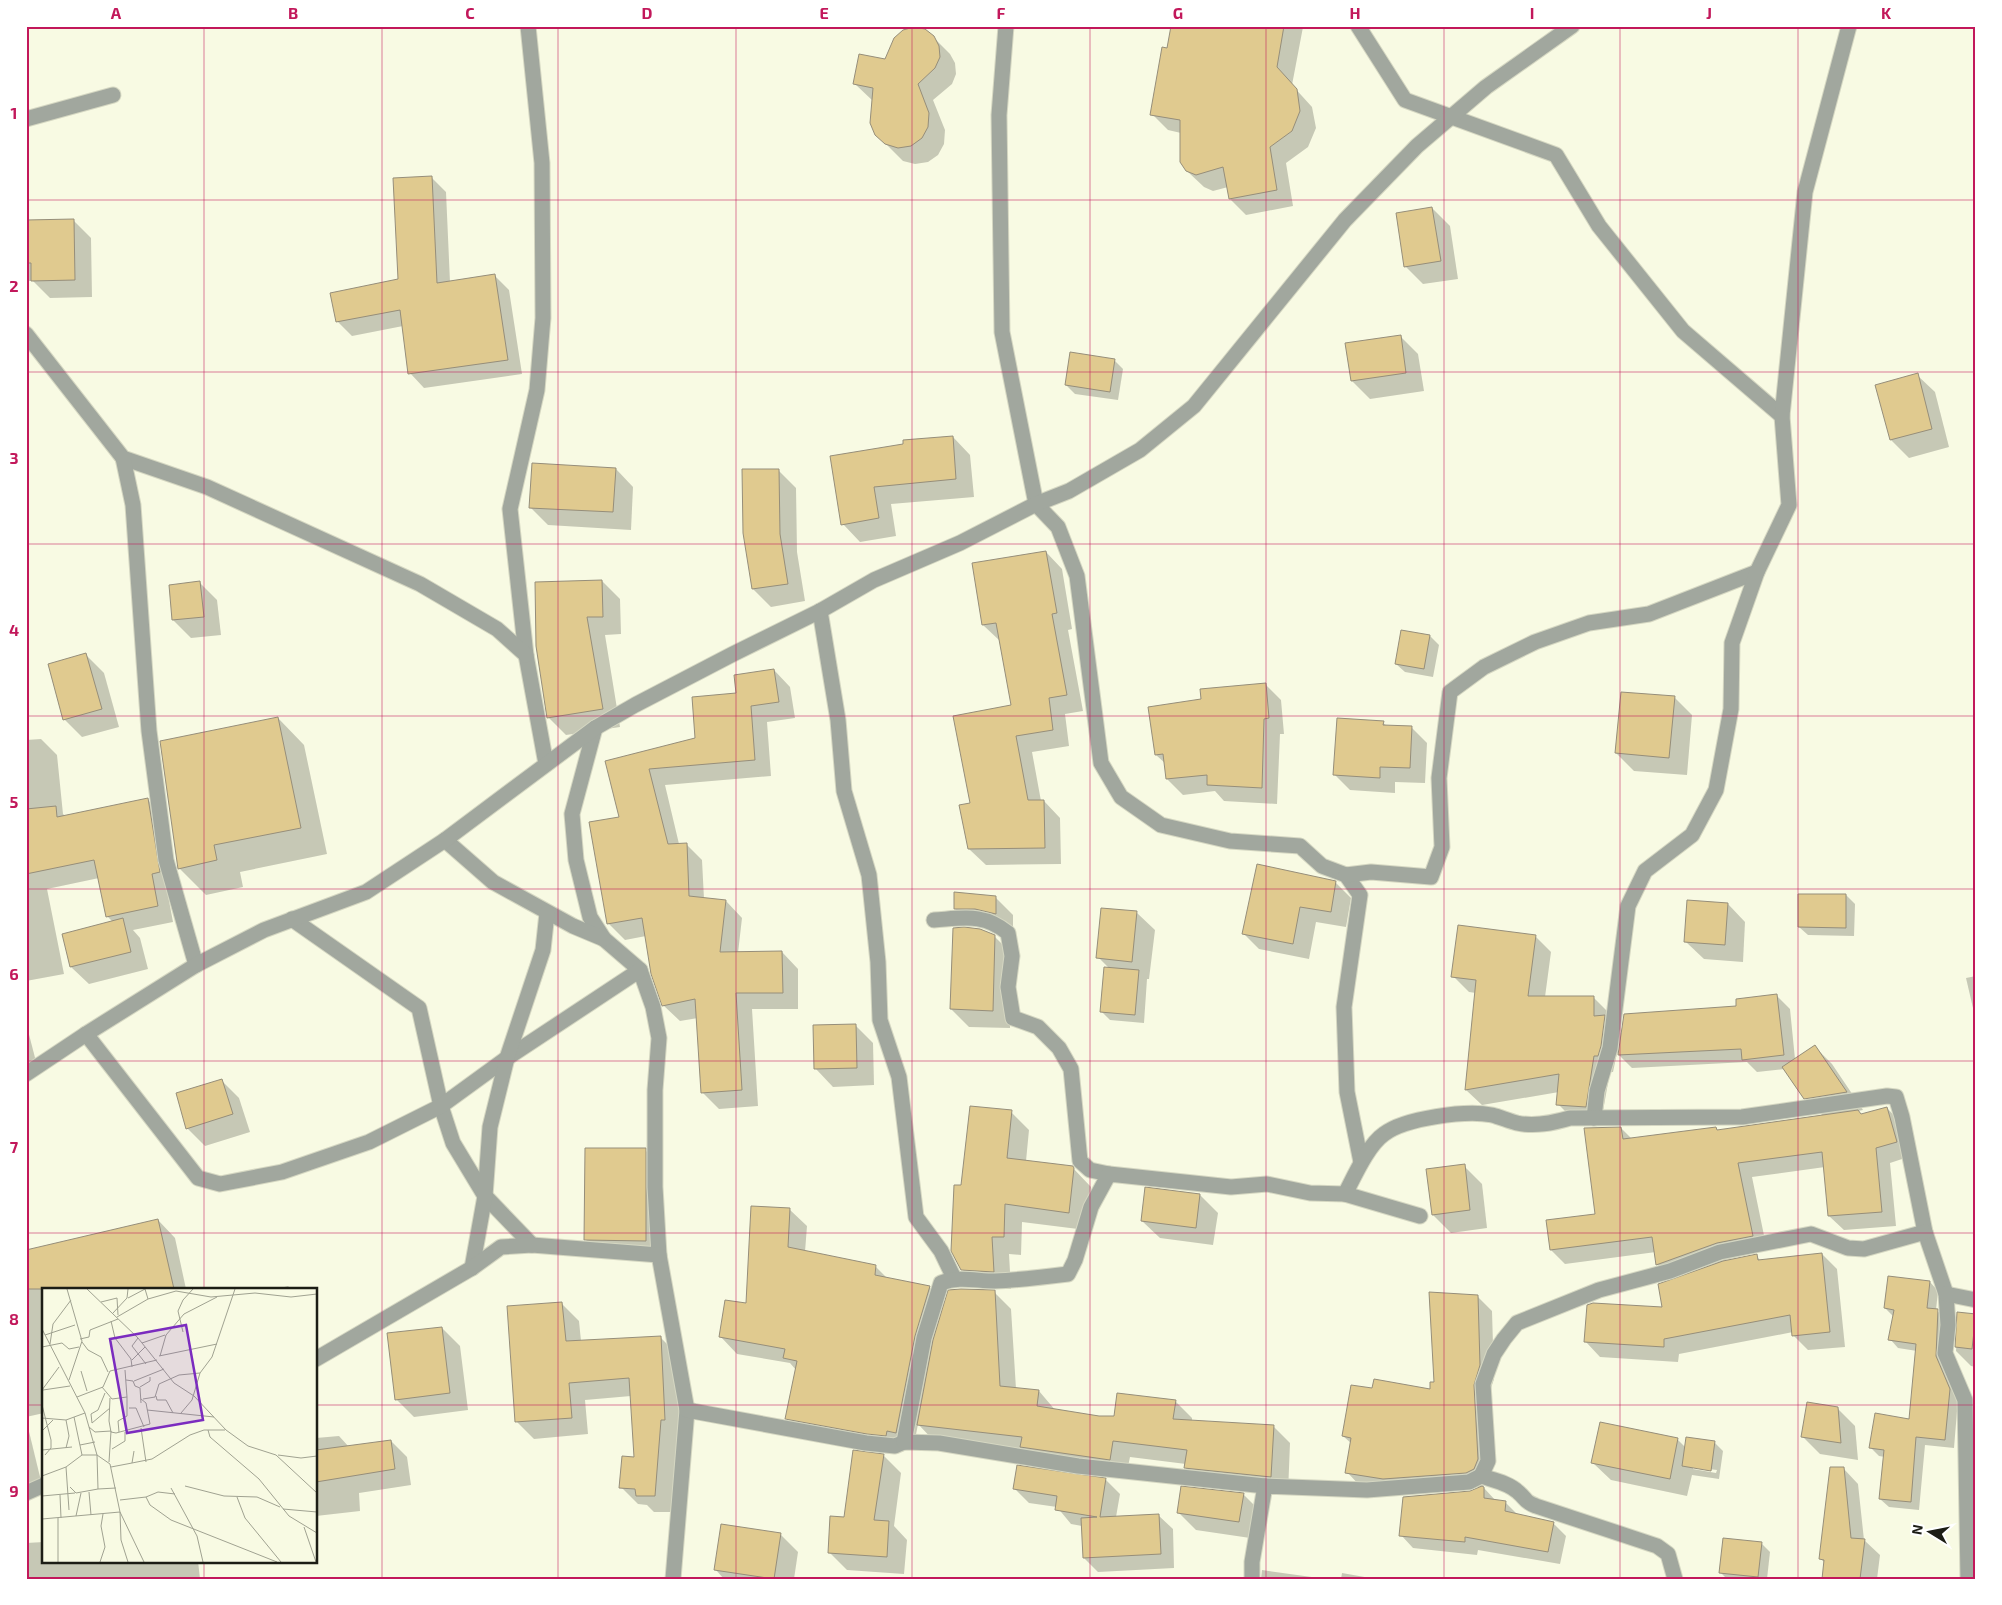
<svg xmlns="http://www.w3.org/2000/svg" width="2002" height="1605" viewBox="0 0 2002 1605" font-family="'Exo 2',sans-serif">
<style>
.shadow{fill:#0003;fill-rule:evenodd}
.building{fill:#e0ca8f;stroke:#968e7a}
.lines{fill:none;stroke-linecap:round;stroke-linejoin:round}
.minor-casing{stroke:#d5d7c2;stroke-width:17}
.minor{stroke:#a1a79e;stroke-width:15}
.grid{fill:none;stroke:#c2185b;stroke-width:1;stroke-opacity:0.55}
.inset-road{fill:none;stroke:#a0a291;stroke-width:1}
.view{fill:#7b2cbf;fill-opacity:0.15;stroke:#7b2cbf;stroke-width:2.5}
.inset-edge{fill:none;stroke:#1c1d15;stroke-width:2.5}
.neatline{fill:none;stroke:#c2185b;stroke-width:2}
.grid-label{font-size:16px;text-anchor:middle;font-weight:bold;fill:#c2185b}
</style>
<rect width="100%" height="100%" fill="#f8fae3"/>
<g class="shadow">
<polygon points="1172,26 1303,27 1292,85 1312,107 1316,128 1308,147 1286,163 1293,206 1246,215 1230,199 1228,187 1213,191 1204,187 1187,171 1181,133 1168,130 1152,114"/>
<polygon points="933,37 950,54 955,63 956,74 952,84 933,100 945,130 944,144 938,155 928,162 915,164 903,161 876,134 873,101 855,84 886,60"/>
<polygon points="431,177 446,192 450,282 494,275 509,290 522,374 424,388 410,373 403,326 352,336 337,321 400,280"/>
<polygon points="1432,208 1450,226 1458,279 1423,284 1405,266"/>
<polygon points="73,220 91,238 92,297 50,298 33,281 26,281 26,221"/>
<polygon points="1400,336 1418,354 1424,391 1370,399 1352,381"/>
<polygon points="1114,360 1123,369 1118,400 1075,394 1066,385"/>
<polygon points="1917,375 1935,392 1949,447 1909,458 1891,440"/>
<polygon points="953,437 970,455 974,497 891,504 896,536 860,542 843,524 904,445"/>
<polygon points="616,469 633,487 631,530 548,525 530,507"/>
<polygon points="778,470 796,488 797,552 805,601 771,607 753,589"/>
<polygon points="1046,552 1062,569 1072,629 1068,630 1083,711 1065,714 1069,746 1032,752 1041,801 1044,801 1060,818 1061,864 986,865 969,849 971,804 1012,706 1000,641 983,625"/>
<polygon points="602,581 620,599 621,634 605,635 620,727 566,735 549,718 537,646"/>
<polygon points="199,582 217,600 221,635 191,638 173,620"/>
<polygon points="1402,631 1430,636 1439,645 1433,677 1405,672 1396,664"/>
<polygon points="86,655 104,673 119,727 82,737 64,719"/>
<polygon points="774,670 790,687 795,718 767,722 771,776 665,785 679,844 686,844 702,860 704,899 726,901 742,918 738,953 782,952 798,969 798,1009 752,1009 758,1106 719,1109 702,1092 698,1018 680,1021 663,1005 646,936 625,940 608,923 620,818 607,761 697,739 738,695"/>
<polygon points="1265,684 1281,700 1284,734 1280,734 1277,804 1224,801 1215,791 1183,795 1167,779 1166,764 1156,755 1203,700"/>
<polygon points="1674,697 1692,715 1687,775 1634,771 1616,753"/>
<polygon points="278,718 304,745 327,854 240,872 243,887 206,895 179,868"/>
<polygon points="1383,723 1387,726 1411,727 1427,743 1425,783 1395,782 1395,793 1350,790 1334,774"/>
<polygon points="41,739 57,755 63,814 65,816 148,800 164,816 167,890 173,922 133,930 140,938 148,969 89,984 71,967 113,922 107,916 99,878 47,889 64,974 26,981 26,740"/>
<polygon points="1335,882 1351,898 1346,927 1316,922 1309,959 1259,949 1243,933"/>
<polygon points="1846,895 1855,904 1854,936 1808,935 1799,927"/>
<polygon points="996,898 1013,915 1013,931 993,926 973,926 955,909"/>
<polygon points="1728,904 1745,922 1743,962 1704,959 1686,942"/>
<polygon points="1137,913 1155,930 1149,979 1147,979 1144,1023 1110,1020 1102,1012 1109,968 1098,957"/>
<polygon points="994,936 1012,954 1010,1028 969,1027 951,1009"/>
<polygon points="1535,936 1551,952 1545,997 1593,997 1609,1013 1609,1021 1622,1034 1738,1008 1777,996 1790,1009 1795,1059 1814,1046 1832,1064 1863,1110 1858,1111 1862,1116 1887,1108 1901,1123 1911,1156 1890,1163 1896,1226 1844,1230 1829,1216 1825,1167 1752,1177 1767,1250 1721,1261 1756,1256 1761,1261 1822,1254 1837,1269 1845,1347 1808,1350 1793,1335 1793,1332 1679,1354 1678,1362 1600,1357 1586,1342 1663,1308 1673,1280 1657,1264 1656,1252 1565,1264 1551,1250 1596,1215 1621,1128 1632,1139 1716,1129 1718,1131 1823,1116 1805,1098 1785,1069 1757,1072 1747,1062 1632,1068 1617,1053 1613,1072 1610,1072 1601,1122 1574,1120 1558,1104 1559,1092 1482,1105 1466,1090 1476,993 1469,992 1453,976"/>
<polygon points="1976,976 1976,1021 1966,978"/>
<polygon points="26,1023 39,1073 26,1076"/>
<polygon points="855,1025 873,1043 874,1085 833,1087 816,1069"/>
<polygon points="221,1080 239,1098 250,1132 205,1146 187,1128"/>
<polygon points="1011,1112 1029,1130 1026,1161 1072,1167 1091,1187 1086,1230 1022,1222 1021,1255 1009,1254 1011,1289 980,1287 962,1269 962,1187"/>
<polygon points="645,1150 663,1168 663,1259 603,1257 585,1239"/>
<polygon points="1464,1166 1482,1184 1487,1228 1451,1233 1433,1215 1427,1170"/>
<polygon points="1200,1195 1218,1213 1213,1245 1160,1238 1142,1221"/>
<polygon points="789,1209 807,1226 805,1252 876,1267 888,1279 930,1288 946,1304 994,1292 1011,1309 1016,1389 1039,1391 1056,1411 1099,1417 1115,1417 1175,1401 1192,1418 1192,1422 1273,1426 1290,1443 1288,1493 1202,1485 1185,1467 1186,1464 1130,1457 1126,1476 935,1442 918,1424 913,1450 904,1448 903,1452 804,1435 786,1418 796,1370 790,1363 737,1354 720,1336 747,1305"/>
<polygon points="158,1220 175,1238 186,1289 44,1289 44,1413 26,1417 26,1251"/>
<polygon points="1930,1282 1938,1291 1936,1310 1946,1319 1958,1399 1954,1448 1925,1445 1919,1510 1889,1507 1880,1499 1885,1457 1879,1456 1871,1448 1910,1420 1917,1351 1898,1348 1890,1339 1894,1317 1885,1308"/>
<polygon points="288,1286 291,1289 277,1289"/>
<polygon points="1477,1296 1492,1311 1494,1379 1487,1400 1492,1474 1488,1483 1481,1487 1398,1493 1361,1487 1347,1472 1352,1444 1343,1436 1431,1390"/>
<polygon points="562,1304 579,1321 581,1341 660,1337 677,1354 682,1436 677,1437 672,1512 654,1512 647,1505 638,1504 621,1487 635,1459 631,1396 585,1400 588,1434 534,1439 517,1422"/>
<polygon points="1958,1313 1976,1315 1976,1367 1971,1366 1956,1351"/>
<polygon points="442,1328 460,1346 468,1410 414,1417 396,1399"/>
<polygon points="1837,1408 1855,1426 1858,1460 1820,1454 1802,1436"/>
<polygon points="26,1419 41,1481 26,1485"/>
<polygon points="339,1436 349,1447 391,1441 407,1457 411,1485 359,1493 360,1511 316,1516 316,1438"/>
<path d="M1678,1440L1686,1448L1714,1442L1723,1451L1719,1479L1692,1475L1687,1496L1611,1480L1593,1463ZM1693,1467L1717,1470L1716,1473L1693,1469Z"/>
<polygon points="883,1455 901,1473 894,1526 907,1540 904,1574 847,1570 829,1552 845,1519"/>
<polygon points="1018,1467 1106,1480 1120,1494 1116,1517 1158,1515 1173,1529 1174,1568 1098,1572 1084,1558 1082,1526 1071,1524 1057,1507 1029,1503 1014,1488"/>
<polygon points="1843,1468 1858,1484 1864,1540 1880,1555 1877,1579 1823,1579 1825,1563 1821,1559"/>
<polygon points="1484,1488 1496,1501 1505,1502 1519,1516 1553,1523 1566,1536 1560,1564 1478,1550 1477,1555 1413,1548 1401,1535 1470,1493"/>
<polygon points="1243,1494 1261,1512 1257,1539 1196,1530 1178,1512"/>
<polygon points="780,1534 798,1552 794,1579 724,1579 715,1569"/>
<polygon points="44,1542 44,1561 198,1561 200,1579 28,1579 26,1543"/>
<polygon points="1761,1543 1770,1552 1767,1579 1727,1579 1720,1572"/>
<polygon points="1262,1570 1326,1579 1261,1579"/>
<polygon points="1342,1573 1376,1579 1341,1579"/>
</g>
<g class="building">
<polygon points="1171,26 1284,26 1277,67 1297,89 1300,111 1292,131 1270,147 1277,190 1229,199 1223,167 1196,175 1186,171 1180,162 1180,120 1150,115 1162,47 1167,48"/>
<polygon points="914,27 925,29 934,36 939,46 940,57 935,68 918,84 929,113 928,127 922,138 911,146 898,148 885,144 875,135 870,123 873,88 853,84 859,54 885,59 894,38 903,30"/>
<polygon points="432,176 437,283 495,274 508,360 408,374 400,310 336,322 330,293 398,279 393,178"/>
<polygon points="1432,207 1441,261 1404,267 1396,213"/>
<polygon points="74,219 75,280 31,281 31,263 26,263 26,220"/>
<polygon points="1401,335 1406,373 1351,381 1345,343"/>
<polygon points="1070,352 1115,359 1110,392 1065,385"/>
<polygon points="1918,373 1932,429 1890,440 1875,385"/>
<polygon points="953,436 956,479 874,487 879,518 841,525 830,456 903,444 903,440"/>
<polygon points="532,463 616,468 613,512 529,508"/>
<polygon points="742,469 779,469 780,534 788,584 752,589 743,533"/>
<polygon points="1046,551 1057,613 1052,614 1067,695 1049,698 1053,730 1016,736 1028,800 1044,800 1045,848 968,849 959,805 970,803 953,716 1011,705 996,623 982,625 972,563"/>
<polygon points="602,580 603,617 587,617 603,709 547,718 536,646 535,582"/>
<polygon points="200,581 204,617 172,620 169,585"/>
<polygon points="1401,630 1430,635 1424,669 1395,664"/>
<polygon points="86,653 102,709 63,720 48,664"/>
<polygon points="774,669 779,702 751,706 755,760 649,769 668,844 687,843 689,896 726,900 720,952 782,951 783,993 736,993 742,1090 701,1093 695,999 662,1006 651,974 642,918 607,924 589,822 619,817 605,761 695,738 692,697 736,693 734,675"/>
<polygon points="1266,683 1269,718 1264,719 1262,788 1207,785 1207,775 1166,779 1163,754 1155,755 1148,707 1201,699 1200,689"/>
<polygon points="1621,692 1675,696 1669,758 1615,753"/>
<polygon points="278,717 301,828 214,845 217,860 178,869 160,741"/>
<polygon points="1337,718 1384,721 1383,725 1412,726 1410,768 1380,767 1380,778 1333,775"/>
<polygon points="148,798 160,872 152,874 158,906 106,917 94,860 26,874 26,809 56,806 57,817"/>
<polygon points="1257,864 1336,881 1331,912 1300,907 1293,944 1242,934"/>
<polygon points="954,892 996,896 996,914 975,909 954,909"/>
<polygon points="1798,894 1846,894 1846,928 1798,927"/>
<polygon points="1687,900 1728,903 1725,945 1684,942"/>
<polygon points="1101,908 1137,911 1132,962 1096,958"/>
<polygon points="123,918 131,952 70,967 62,934"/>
<polygon points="1458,925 1536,935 1528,996 1594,996 1594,1016 1605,1015 1601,1046 1598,1056 1594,1056 1586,1107 1556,1105 1559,1074 1465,1090 1476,980 1451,977"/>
<polygon points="964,927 980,929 995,935 993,1011 950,1009 953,928"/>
<polygon points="1104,967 1139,970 1135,1015 1100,1012"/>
<polygon points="1777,994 1784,1055 1742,1060 1741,1049 1618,1055 1624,1014 1736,1006 1736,999"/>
<polygon points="856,1024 857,1068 814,1069 813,1025"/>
<polygon points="1815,1045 1847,1092 1804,1099 1782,1067"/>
<polygon points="222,1079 233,1114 186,1129 176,1093"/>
<polygon points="970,1106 1012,1110 1007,1158 1073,1166 1074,1168 1069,1213 1005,1204 1004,1237 992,1237 994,1272 961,1270 951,1251 954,1185 961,1185"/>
<polygon points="1887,1107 1897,1142 1876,1148 1882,1212 1828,1216 1822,1152 1738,1163 1753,1236 1717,1243 1656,1265 1652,1237 1550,1250 1546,1220 1595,1214 1584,1128 1621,1127 1623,1139 1716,1127 1717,1130 1858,1110 1861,1114"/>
<polygon points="585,1148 646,1148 646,1241 584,1240"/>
<polygon points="1465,1164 1470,1210 1432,1215 1426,1169"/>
<polygon points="1145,1187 1200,1194 1196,1228 1141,1221"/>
<polygon points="751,1206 790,1208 788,1247 876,1265 875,1275 930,1286 915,1336 896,1433 887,1431 886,1436 867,1434 785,1419 797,1361 783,1358 785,1349 719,1337 725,1300 746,1303"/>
<polygon points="158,1219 174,1289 26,1289 26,1250"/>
<polygon points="1822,1253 1830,1332 1792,1336 1790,1315 1664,1339 1664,1347 1584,1342 1587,1305 1593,1303 1662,1307 1658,1284 1723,1261 1757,1254 1758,1260"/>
<polygon points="1888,1276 1930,1281 1927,1308 1938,1309 1936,1356 1950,1389 1945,1440 1916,1437 1911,1502 1879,1499 1884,1450 1869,1448 1875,1413 1909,1419 1916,1344 1888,1340 1894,1310 1884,1308"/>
<polygon points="961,1289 995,1290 1000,1386 1039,1390 1037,1406 1099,1416 1114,1416 1117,1393 1176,1400 1173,1419 1274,1425 1271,1477 1184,1468 1187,1450 1113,1441 1110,1460 1020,1447 1022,1437 917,1425 933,1340 948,1290"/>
<polygon points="1429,1292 1478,1295 1480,1365 1474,1385 1478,1459 1474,1469 1466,1473 1383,1479 1345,1473 1351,1438 1342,1436 1351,1385 1372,1388 1374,1379 1430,1389 1430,1382 1434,1382"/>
<polygon points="562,1302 566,1341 661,1336 665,1420 661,1420 655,1496 636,1496 635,1489 619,1488 622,1456 634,1457 629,1378 569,1383 572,1418 515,1422 507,1306"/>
<polygon points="1957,1312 1976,1314 1972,1349 1955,1347"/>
<polygon points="442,1327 450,1393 395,1400 387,1333"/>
<polygon points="1807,1402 1838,1407 1841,1443 1801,1437"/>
<polygon points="1600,1422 1678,1438 1670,1479 1591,1463"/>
<polygon points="1686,1437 1715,1441 1711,1471 1682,1466"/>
<polygon points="391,1440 395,1469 316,1482 316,1450"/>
<polygon points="853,1450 884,1454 874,1520 889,1521 887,1557 828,1553 830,1516 844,1517"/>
<polygon points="1017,1465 1106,1478 1100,1517 1159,1514 1161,1554 1083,1558 1081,1518 1097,1517 1055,1510 1057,1496 1013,1489"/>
<polygon points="1830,1467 1844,1467 1851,1538 1865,1539 1860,1579 1822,1579 1824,1560 1819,1559"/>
<polygon points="1181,1486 1244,1493 1239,1522 1177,1513"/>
<polygon points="1482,1486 1484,1487 1484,1498 1506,1501 1505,1511 1554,1522 1548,1552 1465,1537 1465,1542 1399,1536 1403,1497 1470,1491"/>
<polygon points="721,1524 781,1533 774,1579 714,1570"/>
<polygon points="1723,1538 1762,1542 1758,1577 1719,1573"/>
</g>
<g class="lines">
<defs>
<g id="minor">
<polyline points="528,26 542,163 543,318 537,390 510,509 526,655 546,764"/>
<polyline points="1006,26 999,115 1002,332 1036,504 1058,527 1077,576 1101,763 1121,797 1161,825 1230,841 1300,846 1322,866 1346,875 1360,895 1344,1007 1347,1092 1361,1162"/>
<polyline points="1358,26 1405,100 1556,155 1599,226 1683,331 1782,416"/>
<polyline points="26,119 113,95"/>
<polyline points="26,334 123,458 207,487 420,584 497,629 526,655"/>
<polyline points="123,458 133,505 149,731 166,860 196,965"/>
<polyline points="820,611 838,720 844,791 869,875 878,962 880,1020 899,1077 916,1217 941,1251 954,1278"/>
<polyline points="595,728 572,814 576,860 590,917 604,939 640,970 653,1007 659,1038 655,1090 655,1187 659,1255 687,1410 673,1579"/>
<polyline points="445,840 493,882 573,926 604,939"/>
<polyline points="1346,875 1371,872 1431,877 1442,847 1439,778 1450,692 1484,667 1535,642 1589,623 1649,614 1757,572"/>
<polyline points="292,919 419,1008 441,1106 453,1143 485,1196 532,1245"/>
<path d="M934,920C964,918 984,913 1008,933L1012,956L1008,987L1013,1018L1038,1027L1059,1048L1071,1069L1080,1161L1090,1170L1109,1174"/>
<polyline points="86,1034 198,1178 220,1184 282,1172 369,1142 441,1106 507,1058 640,970"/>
<polyline points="26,1074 86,1034 196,965 264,930 366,892 445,840 595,728 635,705 733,654 820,611 874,580 960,543 1036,504 1069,491 1140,450 1194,406 1345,220 1417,146 1486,87 1572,26"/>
<polyline points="1594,1118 1597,1091 1610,1048 1628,906 1645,871 1692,835 1716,790 1731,709 1732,643 1757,572 1789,505 1782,416 1805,192 1849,26"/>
<path d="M1345,1194C1354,1177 1368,1145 1384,1134C1405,1118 1466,1110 1492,1115C1500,1117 1509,1121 1517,1123C1535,1127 1553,1123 1570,1118L1742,1117L1887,1096L1896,1097L1902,1117L1925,1232L1946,1294L1948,1325L1945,1353L1965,1400L1968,1579"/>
<polyline points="472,1268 485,1196 490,1127 507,1058 543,950 547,913"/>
<polyline points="1946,1294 1976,1300"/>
<polyline points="316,1359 472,1268 501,1247 532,1245 659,1255"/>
<polyline points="687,1410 866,1443 895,1446 904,1442 939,1443 1078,1466 1265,1486"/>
<path d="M904,1442L924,1338L941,1283C959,1276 976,1281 995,1281C1019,1280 1044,1277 1068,1274L1075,1260L1091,1207L1109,1174L1231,1187L1267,1184L1310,1193L1345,1194L1420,1216"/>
<polyline points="1481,1476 1488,1461 1483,1384 1494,1354 1504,1339 1517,1323 1599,1290 1670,1271 1720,1252 1811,1234 1848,1248 1864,1249 1925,1232"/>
<polyline points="26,1493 44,1485"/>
<path d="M1252,1579V1562L1265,1486L1367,1490L1469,1482L1481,1476C1493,1480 1509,1483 1518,1492C1527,1499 1523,1501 1536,1506L1657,1546L1668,1554L1675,1579"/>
</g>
</defs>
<use href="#minor" class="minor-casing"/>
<use href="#minor" class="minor"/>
</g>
<path class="grid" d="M204,26V1289M382,26V1579M558,26V1579M736,26V1579M912,26V1579M1090,26V1579M1266,26V1579M1444,26V1579M1620,26V1579M1798,26V1579M26,200H1976M26,372H1976M26,544H1976M26,716H1976M26,889H1976M26,1061H1976M26,1233H1976M26,1405H44M316,1405H1976M204,1561V1579"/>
<g transform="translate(42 1288)">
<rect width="275" height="275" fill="#f8fae3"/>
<path class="inset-road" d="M25,1L40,53L27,92M45,1L96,50L132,95L152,108L184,142L206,158L234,167L275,205M86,10L103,1M106,11L134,3L169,9L213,5L249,9L275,6M59,14L75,10L76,27M71,25L85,10L86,1M75,29L106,11L103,1M69,33L73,50L89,71L90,79M0,41L43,125L55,167L68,176L78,224L102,274M141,44L136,23L141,12L151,1M3,47L33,37M96,50L90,58L104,76M38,51L47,49L48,42L76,31M40,54L46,62L59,69L66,84M100,55L123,47M8,56L11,36L29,12M0,59L20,55L27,61L37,59M117,68L175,56M118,68L124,47L142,26L175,9M90,72L103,59M83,82L85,109M39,83L45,103M84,92L91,93L93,98L98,100L99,115M92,93L122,81M60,99L70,111L85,109V128L76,133L77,144M98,99L108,93V89M0,102L17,79M1,102L28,98M114,108L115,112H124L131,125M35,109L61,99L68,83L115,72M68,110L67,133L69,144L74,145L108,136L104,115L99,111M101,111L113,109L117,96L137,87L158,85M0,117L9,152V160L3,167M87,120H94L102,139M105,122L172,129M139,125L150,112L158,85L170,69L193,1M32,129L40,167M0,130L24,132L43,125M24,132L27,148L24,160M50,135L49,126L56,122L63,105M50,135L68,120M47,139L53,144L69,143L67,174M99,140L104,174M166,142L168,149L217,191L247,228L275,245M0,143L11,132M38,157L53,154M70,161L83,153V144M0,162L30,159M236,167L259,170L275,168M90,175L110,171L148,147L162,142H183M24,179L27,222M69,179L90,175L92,163M0,188L24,179L40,167H55L56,201L34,205L28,199M143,198L182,208L215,209L238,219M129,200L155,248L161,274M56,201L74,200M47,204L49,227M18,207L19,230M0,208L33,205M104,209L116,204L133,206M195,209L203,230L239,274M78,212L104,209L108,217L129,232L235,274M241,221L275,224M34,228L39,205M16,230V274M0,231L78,224L79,252L86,274M262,239L274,274M58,274L63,259L59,238L61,226"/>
<path class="view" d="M144,37L161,132L85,145L68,51Z"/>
<rect width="275" height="275" class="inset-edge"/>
</g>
<rect width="2002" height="1605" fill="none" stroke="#ffffff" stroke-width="55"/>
<g transform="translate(1930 1532) rotate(280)" stroke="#ffffff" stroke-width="4" paint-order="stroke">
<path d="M0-4L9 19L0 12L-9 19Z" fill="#1c1d15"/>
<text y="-8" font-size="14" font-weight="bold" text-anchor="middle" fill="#1c1d15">N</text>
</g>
<rect x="28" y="28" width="1946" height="1550" class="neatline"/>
<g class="grid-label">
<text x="116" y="19">A</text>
<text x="293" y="19">B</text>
<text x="470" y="19">C</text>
<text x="647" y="19">D</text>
<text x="824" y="19">E</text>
<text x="1001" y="19">F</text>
<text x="1178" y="19">G</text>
<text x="1355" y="19">H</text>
<text x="1532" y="19">I</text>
<text x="1709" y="19">J</text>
<text x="1886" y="19">K</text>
<text x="14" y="119">1</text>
<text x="14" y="292">2</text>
<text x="14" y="464">3</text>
<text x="14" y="636">4</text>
<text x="14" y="808">5</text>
<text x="14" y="980">6</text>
<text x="14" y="1153">7</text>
<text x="14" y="1325">8</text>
<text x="14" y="1497">9</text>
</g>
</svg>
